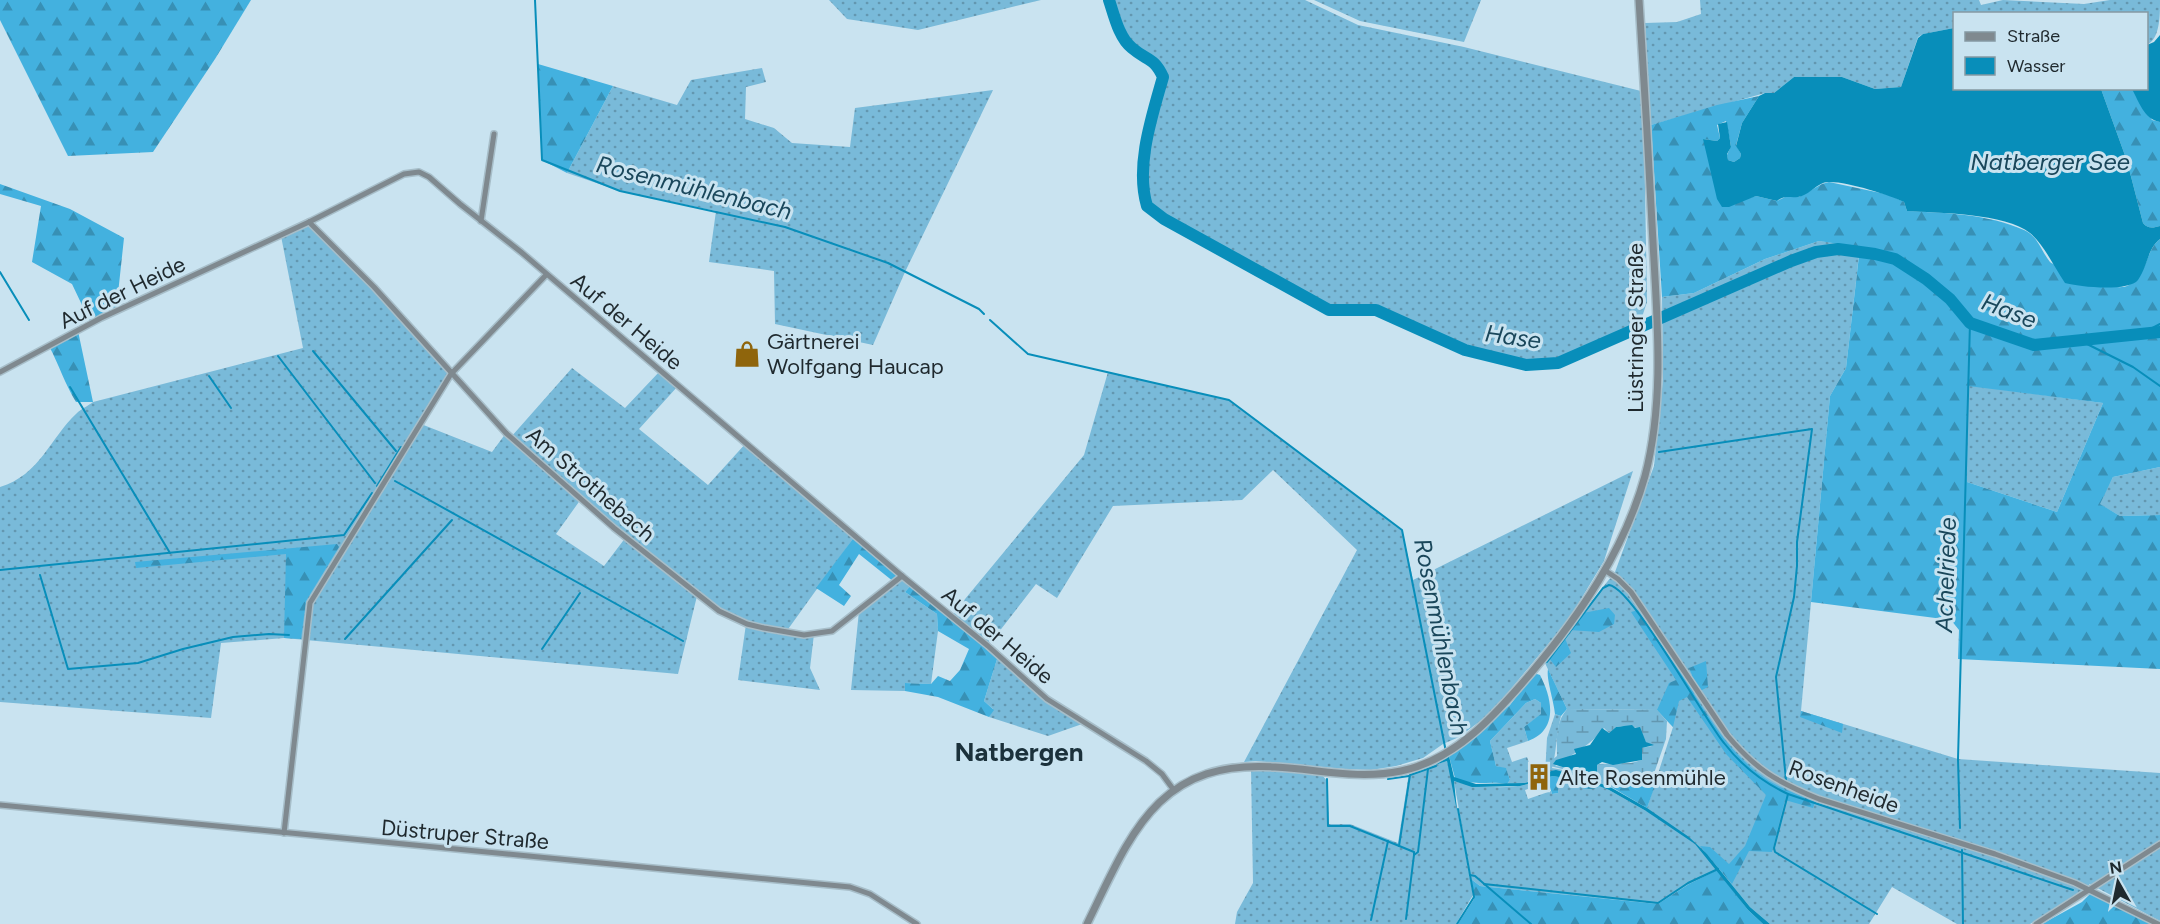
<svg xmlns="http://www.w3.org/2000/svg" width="2160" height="924" viewBox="0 0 2160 924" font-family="Figtree,sans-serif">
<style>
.grass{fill:url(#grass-dots);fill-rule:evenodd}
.forest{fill:url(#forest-firs);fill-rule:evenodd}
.wetland{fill:url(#wetland-marsh);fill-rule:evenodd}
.water{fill:#088eba}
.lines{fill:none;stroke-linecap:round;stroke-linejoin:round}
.stream{stroke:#088eba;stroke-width:2}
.river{stroke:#088eba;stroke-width:12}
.minor-casing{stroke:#a7bec9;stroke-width:8}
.tertiary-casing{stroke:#a7bec9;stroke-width:10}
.minor{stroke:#7f898f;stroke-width:5}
.tertiary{stroke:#7f898f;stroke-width:7}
.labels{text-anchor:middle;stroke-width:6;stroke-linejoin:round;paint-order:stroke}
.street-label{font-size:22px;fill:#1f292e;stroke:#c9e3f0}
.poi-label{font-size:22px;fill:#1f292e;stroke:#c9e3f0;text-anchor:start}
.water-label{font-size:24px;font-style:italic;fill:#1a475b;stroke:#c9e3f0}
.quarter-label{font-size:26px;font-weight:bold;fill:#1b313b;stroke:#c9e3f0}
</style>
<defs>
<pattern id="grass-dots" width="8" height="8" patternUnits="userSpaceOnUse" patternTransform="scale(1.5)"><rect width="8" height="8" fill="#79bad9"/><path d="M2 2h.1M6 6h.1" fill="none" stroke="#6397b0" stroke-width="1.8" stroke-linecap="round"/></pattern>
<pattern id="forest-firs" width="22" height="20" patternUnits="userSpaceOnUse" patternTransform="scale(1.5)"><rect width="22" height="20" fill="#43b1df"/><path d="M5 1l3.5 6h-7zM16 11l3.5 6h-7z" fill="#3790b5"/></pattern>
<pattern id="wetland-marsh" width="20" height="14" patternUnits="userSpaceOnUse" patternTransform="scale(1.5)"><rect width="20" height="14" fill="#79bad9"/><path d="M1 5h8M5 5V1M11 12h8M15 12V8" fill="none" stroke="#6397b0"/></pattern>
</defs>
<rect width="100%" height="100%" fill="#c9e3f0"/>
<g class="grass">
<polygon points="829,0 1041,0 918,30 847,19"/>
<path d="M1109,0H1305L1358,25L1464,47L1641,91L1644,130L1647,302L1639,326L1558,363L1526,365L1469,351L1376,310H1329L1164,219L1147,206C1135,166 1152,116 1163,77C1156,61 1144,59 1132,48C1119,37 1114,15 1109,0Z"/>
<polygon points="1314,0 1481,0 1464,42 1360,21"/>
<path d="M1700,0H1979L1981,5L2003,0L2084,4L2110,0H2160C2160,17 2160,38 2147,45L2146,14H1954V28L1923,34L1918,37L1901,87L1875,89L1842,77H1794L1774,93H1765L1651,125L1645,23L1677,22L1701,14Z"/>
<polygon points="762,68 766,82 746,87 745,119 774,128 792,143 850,147 855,108 993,90 905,272 873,345 775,324 774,271 709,262 716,211 620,191 567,173 613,86 677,105 691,80"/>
<path d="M309,222L374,287L451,374L421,424L492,452L506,433L511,437L572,368L625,408L660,371L678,386L639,429L708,485L747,442L855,536L786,632L814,634L810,668L820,690L738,680L746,624L697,596L678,674L284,638L221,643L211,718L0,702V487C40,475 50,438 77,413C81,409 88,406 93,402L303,348L281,236ZM581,499L626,537L604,566L556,534Z"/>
<path d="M1819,241L1860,246L1846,368L1830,396L1801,711L1958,759L2160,773V921L2090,884L2073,897L2030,924H1957L1892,887L1869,924H1770L1750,907L1719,869L1689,884L1658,904L1480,886L1471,879L1454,781C1474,788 1516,790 1536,782L1537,786L1525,790L1528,799L1551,791L1552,794L1558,793L1559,777L1586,781L1609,790L1646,811L1673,727L1657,710L1567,709L1544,661L1615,572L1654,466L1663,379L1662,297L1694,293L1765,259Z"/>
<polygon points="1108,372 1229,400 1402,530 1413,580 1633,471 1604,561 1569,619 1491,713 1459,737 1443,744 1423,758 1396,766 1371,770 1345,769 1256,761 1244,762 1357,550 1273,470 1242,500 1113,506 1057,598 1036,584 988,646 951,616 1084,455"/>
<polygon points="1967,385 2103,403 2057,512 1967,482"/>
<polygon points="2160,467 2160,515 2120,516 2099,504 2113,477"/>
<polygon points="902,576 912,584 905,592 937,614 938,631 931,684 905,683 905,691 851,690 859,611"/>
<polygon points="998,656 1047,699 1085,723 1048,736 989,717 993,709 984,701"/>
<polygon points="1535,699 1541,703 1541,715 1524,727 1528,741 1507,748 1512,762 1527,757 1535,779 1524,783 1507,784 1510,780 1506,769 1496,766 1490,741 1526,703"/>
<path d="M1555,714L1561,716C1556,734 1557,750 1552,768L1610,778L1613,788L1590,779L1556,771H1551L1545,775L1547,738Z"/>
<polygon points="1447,761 1452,779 1473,895 1456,924 1235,924 1237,912 1253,883 1251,767 1319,771 1327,781 1329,824 1350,824 1398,843 1409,773"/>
</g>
<g class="forest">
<polygon points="0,0 251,0 215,59 153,152 68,156 0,20"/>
<polygon points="538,64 613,86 567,173 542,160"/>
<path d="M2101,89H2133L2152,120L2160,122V226C2153,228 2148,229 2143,223L2127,161Z"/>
<path d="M1759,96L1742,123L1736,145L1741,154L1740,158L1734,162L1728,160L1727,155L1731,146L1726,121L1717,125L1720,138L1717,141L1703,139L1749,198L1756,196L1777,201L1787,196L1799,197L1822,184L1829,182L1890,195L1904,202L1907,211C1947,213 1988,214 2024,230C2038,236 2041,251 2050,262C2054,266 2101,284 2109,286C2114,287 2123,288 2127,286C2148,277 2144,252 2160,239V467L2113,477L2100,504L2120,516L2160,515V669L1958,659L1959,630L1951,620L1811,602L1830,396L1846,368L1860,247L1819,241L1765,259L1694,293L1662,297L1651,125L1717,105ZM1968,386L2103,403L2057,512L1967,482Z"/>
<polygon points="0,184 70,209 124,238 117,303 121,310 91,324 72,284 32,262 41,206 0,194"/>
<path d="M78,331L93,402H76C65,384 59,365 49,346Z"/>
<polygon points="855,536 902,576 894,582 859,554 839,585 851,596 844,606 816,588"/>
<polygon points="337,544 339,547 306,601 301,639 284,638 286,554 136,568 135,562"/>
<polygon points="912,584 998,656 984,701 994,710 989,717 938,697 905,691 905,683 931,684 938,676 950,681 960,670 969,649 938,631 937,614 905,592"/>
<polygon points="1609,608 1615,615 1614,624 1599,632 1569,630 1583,613"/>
<path d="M1638,610L1684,677L1692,675L1689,668L1706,661L1708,687L1694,694C1715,727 1735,759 1769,781C1784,790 1800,795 1815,802L1813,808L1785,800L1772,852L1749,851L1732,884L1700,846L1710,847L1729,864L1745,846L1766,795L1726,754L1687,697L1679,701L1673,727L1657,710L1669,683L1676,680L1631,612Z"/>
<polygon points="1564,636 1571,653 1556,667 1548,657"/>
<path d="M1548,669L1567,709L1561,716L1555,714C1554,701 1546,679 1548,669Z"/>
<path d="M1537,674L1540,675C1552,698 1559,730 1528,741L1524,727L1541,714V703L1535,699L1526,703L1490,741L1496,766L1506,768L1510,780L1507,784C1488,780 1474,787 1455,778L1449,756L1481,731L1510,705L1533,675Z"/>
<polygon points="1801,711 1843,724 1842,733 1800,717"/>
<polygon points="1552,776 1559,777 1558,793 1552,794 1547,777"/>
<polygon points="1653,776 1658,777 1647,808 1613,788 1610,778 1637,785 1651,782"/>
<path d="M1573,780L1586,781L1600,786C1590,792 1583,788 1573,785Z"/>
<polygon points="1717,870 1748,910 1763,924 1458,924 1474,899 1471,879 1480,886 1658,904 1689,884"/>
<polygon points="2090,894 2151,924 2042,924 2082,902"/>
</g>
<path class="wetland" d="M1567,709L1657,710L1667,721L1666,739L1651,782L1648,785H1637L1627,781L1587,775L1550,766L1552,760L1557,756C1557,738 1555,724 1567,709ZM1621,726L1639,728L1646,742L1652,746L1642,748V760L1631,763L1599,764L1597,765V773C1582,774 1570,767 1555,766C1574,753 1590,746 1604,728L1609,733L1616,727Z"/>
<g class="water">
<path d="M1954,28V88L2101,89L2127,161L2143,223C2148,229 2153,228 2160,226V239C2147,249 2148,266 2138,280C2129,292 2079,287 2065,283C2054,267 2045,246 2030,233C2006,213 1937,213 1907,211L1904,202C1889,195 1837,178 1823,183C1815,186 1807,196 1798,197C1789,198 1785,195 1777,201L1756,196L1729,207H1722L1717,199L1703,139L1717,141L1720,138L1718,124L1727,122L1731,147L1727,154L1728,160L1734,162L1740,158L1741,154L1736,146L1742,123L1759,96L1765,93H1774L1794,77H1842L1875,89L1901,87L1918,38L1923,34Z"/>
<path d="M2160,35V122C2144,119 2139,102 2132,89L2146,88L2147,45L2154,42Z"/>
<polygon points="1632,725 1635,728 1640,727 1646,742 1654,745 1642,748 1642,760 1613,765 1602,762 1597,765 1597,773 1595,775 1585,774 1553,764 1556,760 1576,754 1574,749 1590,745 1602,728 1609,733 1616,727"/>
<path d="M1449,756L1454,777L1476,784L1524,783C1535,781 1545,771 1556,770L1590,779L1612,788L1647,808L1689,837L1706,853L1750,907L1770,924H1763L1748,910L1695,844L1646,811L1609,790L1586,781L1552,776L1533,783L1520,786L1472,787L1454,781L1457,811L1447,761L1435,765Z"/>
</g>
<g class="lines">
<g class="stream">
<polyline points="535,0 542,160 620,191 785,227 888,263 979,309 984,314"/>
<polyline points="0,272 29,320"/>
<polyline points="990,320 1028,354 1229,400 1402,530 1446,752"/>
<polyline points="2141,334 2160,324"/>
<polyline points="2079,340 2133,367 2160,386"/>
<polyline points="313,351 396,451"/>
<polyline points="278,356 375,483"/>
<polyline points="209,376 231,408"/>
<polyline points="70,387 170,553"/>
<polyline points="1659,452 1812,429 1797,542 1797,566 1794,597 1776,677 1786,780"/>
<polyline points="395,481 683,641"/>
<polyline points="377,486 401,447"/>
<polyline points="0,570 344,535 372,493"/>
<polyline points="40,575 68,669 138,663 183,649 233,637 269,634 289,635"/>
<polyline points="345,639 452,520"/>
<polyline points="542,649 580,593"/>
<path d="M1547,662L1603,588L1609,585C1632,587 1704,719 1724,743C1741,765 1762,782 1788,794L2073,890"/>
<polyline points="1327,779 1328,826 1350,826 1414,852 1414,855"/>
<polyline points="1388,779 1409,776"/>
<polyline points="1788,794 1774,848 1775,852 1877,914"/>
<polyline points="1458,809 1470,875 1475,876 1531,924"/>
<polyline points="1960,828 1958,759 1970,323"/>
<polyline points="1399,846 1410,775 1436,766"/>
<polyline points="1962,850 1963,924"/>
<polyline points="1484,884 1658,903 1688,883 1718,869"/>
<polyline points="1406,919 1414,855 1418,852 1428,769"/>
<polyline points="1371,920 1388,841"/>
<polyline points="1457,924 1474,897 1470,875"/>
</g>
<path class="river" d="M1109,0C1114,15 1119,38 1132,48C1147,61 1154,57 1163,77C1152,116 1135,166 1147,206L1164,219L1329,310H1376L1465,350L1526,365L1558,363L1791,261L1816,252L1838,249L1875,254L1895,259L1926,279L1950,299L1970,323L2034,345L2160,332"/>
<defs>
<g id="minor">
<polyline points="481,221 494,134"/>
<polyline points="309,222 374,287 506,433 614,528 719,611 747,624 764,628 804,635 832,631 902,576"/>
<polyline points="0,372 101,318 309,222 404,174 419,172 429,177 460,204 521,252 902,576 988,646 1047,699 1146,761 1162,774 1173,789"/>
<path d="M1606,571L1618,579L1631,592L1727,735C1756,770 1777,782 1819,799L1995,854L2075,883L2158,924"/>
<polyline points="0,805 850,887 870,894 917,924"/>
<polyline points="284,833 310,603 451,374 546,275"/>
<polyline points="2036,924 2160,844"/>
</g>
<path id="tertiary" d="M1087,924C1131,834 1157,759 1275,767C1318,769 1357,780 1401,771C1456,760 1496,714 1531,673C1580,615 1624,551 1645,476C1665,400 1657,319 1653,242C1649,161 1644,81 1639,0"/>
</defs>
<use href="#minor" class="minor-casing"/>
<use href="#tertiary" class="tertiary-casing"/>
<use href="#minor" class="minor"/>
<use href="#tertiary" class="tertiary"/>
</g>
<defs>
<symbol id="shop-bare" viewBox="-9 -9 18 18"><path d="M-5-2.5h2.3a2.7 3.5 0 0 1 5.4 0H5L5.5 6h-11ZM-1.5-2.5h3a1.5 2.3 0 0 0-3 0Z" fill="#8f650c" stroke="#c9e3f0" stroke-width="2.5" paint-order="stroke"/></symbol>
<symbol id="building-bare" viewBox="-9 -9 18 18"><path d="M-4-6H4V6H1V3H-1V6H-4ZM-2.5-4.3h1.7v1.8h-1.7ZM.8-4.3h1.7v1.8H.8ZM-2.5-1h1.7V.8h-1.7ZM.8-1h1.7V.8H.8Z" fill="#8f650c" stroke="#c9e3f0" stroke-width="2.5" paint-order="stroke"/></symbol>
</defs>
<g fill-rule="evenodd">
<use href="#shop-bare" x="728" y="335" width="38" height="38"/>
<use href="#building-bare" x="1520" y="758" width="38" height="38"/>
</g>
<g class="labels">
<g class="street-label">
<text transform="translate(122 292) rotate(-26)" y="8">Auf der Heide</text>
<text transform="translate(627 321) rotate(40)" y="8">Auf der Heide</text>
<text transform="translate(1635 328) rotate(-90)" y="8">Lüstringer Straße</text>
<text transform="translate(591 484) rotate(41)" y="8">Am Strothebach</text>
<text transform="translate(998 635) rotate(40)" y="8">Auf der Heide</text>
<text transform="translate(1844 786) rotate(20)" y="8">Rosenheide</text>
<text transform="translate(465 834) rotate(5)" y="8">Düstruper Straße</text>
</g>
<g class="poi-label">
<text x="767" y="349">Gärtnerei<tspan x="767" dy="25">Wolfgang Haucap</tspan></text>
<text x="1559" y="785">Alte Rosenmühle</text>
</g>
<g class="water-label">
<text x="2050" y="170">Natberger See</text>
<text transform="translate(694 188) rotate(14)" y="8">Rosenmühlenbach</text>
<text transform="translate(2009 311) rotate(21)" y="8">Hase</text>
<text transform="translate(1513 337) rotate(8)" y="8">Hase</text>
<text transform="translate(1946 575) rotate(-88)" y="8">Achelriede</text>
<text transform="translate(1441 637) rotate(79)" y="8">Rosenmühlenbach</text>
</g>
<g class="quarter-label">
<text x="1019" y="761">Natbergen</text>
</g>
</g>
<rect x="1953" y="12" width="195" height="78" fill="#c9e3f0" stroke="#8599a2" stroke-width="1.5"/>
<rect x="1965" y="32" width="30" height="9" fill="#7f898f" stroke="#8599a2" stroke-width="1.5"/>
<text x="2007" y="42" font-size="18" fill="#1f292e">Straße</text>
<rect x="1965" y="57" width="30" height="18" fill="#088eba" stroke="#8599a2" stroke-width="1.5"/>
<text x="2007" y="72" font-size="18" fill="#1f292e">Wasser</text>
<g transform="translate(2118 882) rotate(351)" stroke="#c9e3f0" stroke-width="4.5" paint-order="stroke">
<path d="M0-4.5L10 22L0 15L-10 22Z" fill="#1f292e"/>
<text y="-9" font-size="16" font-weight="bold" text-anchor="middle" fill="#1f292e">N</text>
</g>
</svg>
